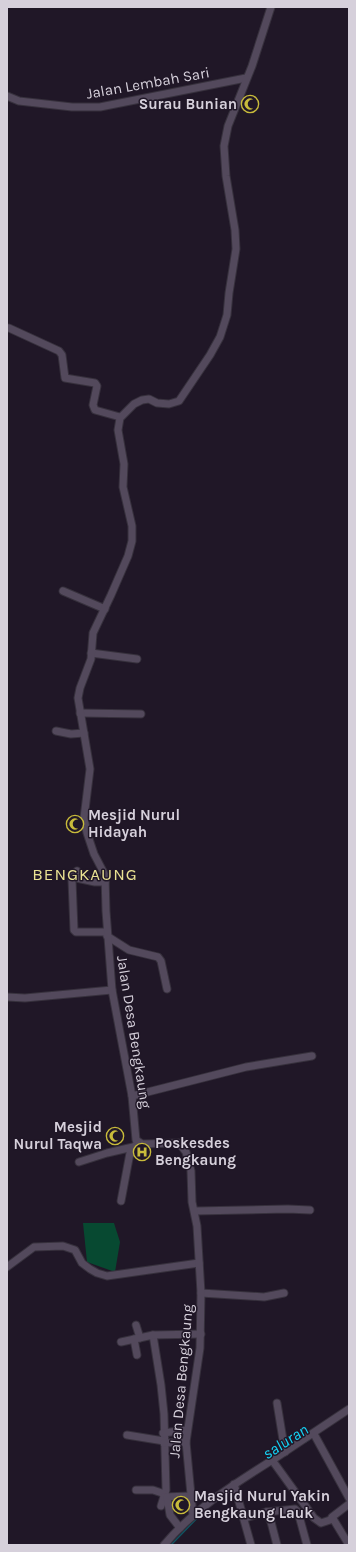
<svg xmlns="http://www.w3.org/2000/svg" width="356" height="1552" viewBox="0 0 356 1552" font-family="Karla,sans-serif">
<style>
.green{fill:#074931}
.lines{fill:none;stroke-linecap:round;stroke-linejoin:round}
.stream{stroke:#115361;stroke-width:1.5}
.minor-casing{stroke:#37313d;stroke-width:9}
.minor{stroke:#53495c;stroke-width:7}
.labels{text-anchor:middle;stroke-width:3;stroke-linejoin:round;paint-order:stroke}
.street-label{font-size:15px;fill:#d6d0db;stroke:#201727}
.poi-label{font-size:15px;font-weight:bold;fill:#d6d0db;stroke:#201727;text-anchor:start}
.water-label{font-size:16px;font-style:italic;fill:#14d4f6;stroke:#201727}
.quarter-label{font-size:17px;letter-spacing:1px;fill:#eae293;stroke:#201727}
</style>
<rect width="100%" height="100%" fill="#201727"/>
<polygon class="green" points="83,1223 114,1223 120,1242 115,1272 87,1262"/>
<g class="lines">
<g class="stream">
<polyline points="306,1442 313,1437"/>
<polyline points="171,1545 204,1511"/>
</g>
<defs>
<g id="minor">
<polyline points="7,96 19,101 72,107 100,107 246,78"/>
<polyline points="9,328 59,351 62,355 65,378 95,383 97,386 93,405 95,410 120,417"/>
<polyline points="63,591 105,609"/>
<polyline points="91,653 137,659"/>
<polyline points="80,713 141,714"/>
<polyline points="56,731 71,734 84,733"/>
<polyline points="77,871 73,875 72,880 74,930 76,932 107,932"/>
<polyline points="72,877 95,882 105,882"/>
<polyline points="107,936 129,950 158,957 161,961 167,989"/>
<polyline points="7,997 25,998 112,990"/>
<polyline points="132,1096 246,1067 312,1056"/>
<polyline points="79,1162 107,1153 133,1147"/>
<polyline points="121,1201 130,1153 138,1142"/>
<polyline points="195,1211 288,1209 310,1210"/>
<polyline points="7,1267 34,1247 63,1246 75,1250 82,1263 90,1269 97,1273 107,1276 199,1263"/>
<polyline points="201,1293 264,1297 284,1293"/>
<polyline points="136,1325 140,1338"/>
<polyline points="153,1335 161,1385 164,1414 166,1490 161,1506"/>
<polyline points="134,1339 137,1355"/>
<polyline points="121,1342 153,1335 201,1334"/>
<polyline points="277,1403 285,1452"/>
<polyline points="163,1433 187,1430"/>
<polyline points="314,1434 349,1498"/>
<polyline points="127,1435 164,1441"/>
<polyline points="164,1443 186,1442"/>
<polyline points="272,1460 314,1518 321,1523 333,1519"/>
<polyline points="234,1484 251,1545"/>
<polyline points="136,1490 153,1490 165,1494"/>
<polyline points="164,1497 190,1496"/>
<polyline points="167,1497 170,1515 180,1528"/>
<polyline points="266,1512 271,1522 277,1545"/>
<polyline points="193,1516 186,1442 200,1348 201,1293 197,1226 192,1202 191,1171 186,1152 179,1143 142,1144 136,1140 132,1096 112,990 106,911 105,875 94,854 87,833 84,818 90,769 78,698 80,688 91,659 93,633 111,595 128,556 132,541 132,526 123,487 124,464 118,430 120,418 134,404 142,400 149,399 157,403 169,404 179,401 210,355 220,337 227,315 229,293 236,249 235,230 226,176 224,146 228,126 252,66 271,7"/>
<polyline points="245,1518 266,1512 295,1509 298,1512 307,1545"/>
<path d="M164,1545C196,1507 236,1483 277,1457C301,1441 325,1425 349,1409"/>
<polyline points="349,1545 332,1517 349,1504"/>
</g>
</defs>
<use href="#minor" class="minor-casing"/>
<use href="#minor" class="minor"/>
</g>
<defs>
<symbol id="mosque-ring" viewBox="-11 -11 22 22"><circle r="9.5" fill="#201727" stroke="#c8bb3b" stroke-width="1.5"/><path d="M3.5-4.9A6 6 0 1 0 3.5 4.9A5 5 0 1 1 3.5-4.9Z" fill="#c8bb3b"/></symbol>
<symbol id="hospital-ring" viewBox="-11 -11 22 22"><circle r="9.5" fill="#201727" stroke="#c8bb3b" stroke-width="1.5"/><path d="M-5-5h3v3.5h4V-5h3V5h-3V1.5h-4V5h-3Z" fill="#c8bb3b"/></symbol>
</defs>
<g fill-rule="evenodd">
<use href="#mosque-ring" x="240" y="94" width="20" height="20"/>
<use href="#mosque-ring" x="65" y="814" width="20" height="20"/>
<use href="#mosque-ring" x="105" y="1126" width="20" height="20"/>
<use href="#hospital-ring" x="132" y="1142" width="20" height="20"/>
<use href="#mosque-ring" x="171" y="1495" width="20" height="20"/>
</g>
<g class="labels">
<g class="street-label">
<text transform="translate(148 83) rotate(-10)" y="5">Jalan Lembah Sari</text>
<text transform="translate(134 1032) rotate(81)" y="5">Jalan Desa Bengkaung</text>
<text transform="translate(181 1381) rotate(-85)" y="5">Jalan Desa Bengkaung</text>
</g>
<g class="poi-label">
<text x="237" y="109" text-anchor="end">Surau Bunian</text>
<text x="88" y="820">Mesjid Nurul<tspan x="88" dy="17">Hidayah</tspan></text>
<text x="102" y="1132" text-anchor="end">Mesjid<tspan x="102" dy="17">Nurul Taqwa</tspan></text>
<text x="155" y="1148">Poskesdes<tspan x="155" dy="17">Bengkaung</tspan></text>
<text x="194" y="1501">Masjid Nurul Yakin<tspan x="194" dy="17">Bengkaung Lauk</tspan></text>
</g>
<g class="water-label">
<text transform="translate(285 1441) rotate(-33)" y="6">saluran</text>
</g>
<g class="quarter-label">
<text x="85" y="880">BENGKAUNG</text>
</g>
</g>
<rect width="356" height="1552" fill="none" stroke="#d6d0db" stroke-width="16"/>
</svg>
